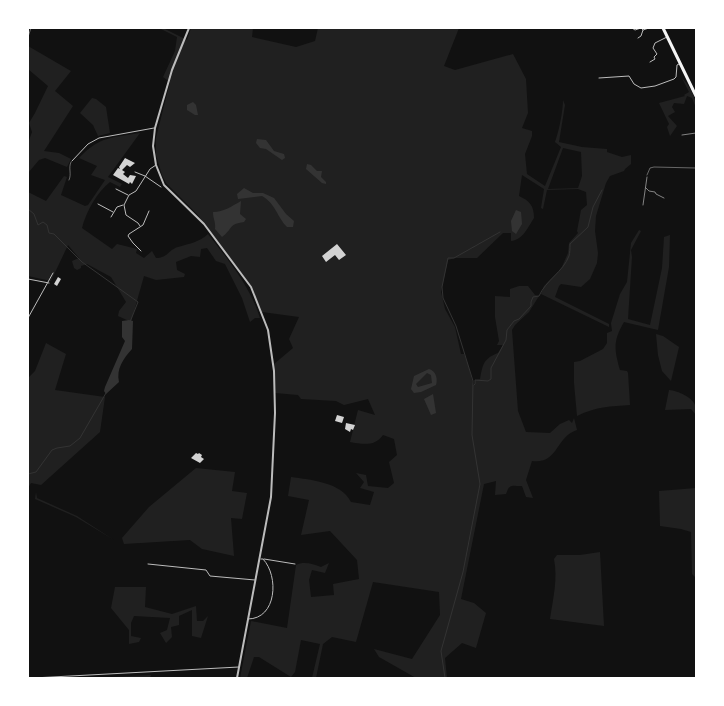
<svg xmlns="http://www.w3.org/2000/svg" width="724" height="706" viewBox="0 0 724 706" font-family="Raleway,sans-serif">
<style>
.green{fill:#202020;fill-rule:evenodd}
.water{fill:#333;fill-rule:evenodd}
.lines{fill:none;stroke-linecap:round;stroke-linejoin:round}
.stream{stroke:#333;stroke-width:1}
.building{fill:#d3d3d3}
.path{stroke:#f5f5f5;stroke-width:0.5}
.service{stroke:#bcbcbc;stroke-width:0.5}
.minor{stroke:#bcbcbc;stroke-width:1}
.tertiary{stroke:#bcbcbc;stroke-width:2}
.trunk{stroke:#f5f5f5;stroke-width:3}
</style>
<rect width="100%" height="100%" fill="#111"/>
<g class="green">
<path d="M159,28H163L187,40L191,28H253L252,37L296,47L315,41L318,28H459L444,66L455,70L513,54L526,79L528,113L522,128L532,131V136L525,154L527,174L545,186L561,147L555,142C559,131 563,111 563,100L565,105L559,142L582,147L607,149V152L622,157L631,155V164L625,169L624,171L610,176L606,183L596,216L595,231L598,253L597,263L590,279L581,287L561,284L559,286L555,297L609,324V327L541,294L544,286L561,269L568,253L569,243L578,233L577,231L581,210L587,205L586,192L578,189L547,190L543,209L541,208L544,189L522,175L519,196C530,201 534,206 534,218C528,227 523,240 511,241V233H503L477,258H455L448,260L441,292L445,309L455,327L461,354H464C467,360 472,378 473,385L475,384V380L480,379C483,364 483,359 498,353L503,345H497L499,341L495,317V296L510,297V289L519,286H528L535,295L539,296L529,312L515,325L512,330L518,411L526,432L550,433L560,424L569,420L572,423L574,418L577,430C555,437 559,464 532,461L526,480L533,498L526,497L522,486C511,486 510,483 506,494L495,495L496,481L484,484L461,599L474,603L486,613L476,648L462,643L445,658L447,678H416L379,657L374,649L412,659L440,615L439,592L373,582L356,642L332,637L323,644L316,678H312L320,644L301,640L295,672L291,677L259,657H254L247,678H240L251,621L287,628L296,565C304,561 313,564 321,567L329,563L325,573L312,570L309,580L311,597L334,595L333,584L359,579L357,560L330,531L301,535L309,500L288,496L291,477C311,480 341,482 351,502L370,505L374,492L360,488L364,482L356,473L366,475L368,486L388,488L394,483L389,462L397,455L394,439L383,435C375,447 362,444 350,442L358,410L375,415L368,399L344,405L336,401L301,399L298,395L275,393L274,364L293,348L289,339L299,317L262,312L251,287L236,266L197,214L166,183L162,175L156,155V138L170,82L163,77L175,51L177,37ZM563,148L581,152L582,176L578,188L548,189Z"/>
<polygon points="28,46 71,71 55,91 73,106 44,151 59,153 71,159 67,167 45,158 39,160 28,173 28,143 32,132 29,123 35,113 48,86 28,69"/>
<path d="M682,78C689,85 697,98 696,108L692,98L687,96L684,104L674,103L672,107L675,112L668,116L677,126L670,136L667,127L669,124L659,103L685,96L684,95L689,92Z"/>
<polygon points="92,98 96,99 106,107 110,133 98,136 93,125 80,113"/>
<path d="M140,133L108,177L122,184L120,187L110,182C97,192 86,212 82,228L112,249L117,244L137,249L136,253L144,258L152,251L156,258C168,258 168,250 178,247C188,244 200,242 208,234C229,261 250,286 260,318H255L250,322L242,298L225,264L216,261L207,248L201,249L200,257L191,256L176,262L177,270L185,274L184,277L156,280L144,276L131,322L118,316L119,311L126,302L111,277L87,264L81,266V268L77,270L74,268L72,261L79,258L68,245L51,281L28,276V192L46,201L64,176L67,177L61,195L85,206L88,205L105,180L91,175L97,166L79,158C100,136 111,138 140,133Z"/>
<path d="M639,230L641,231L631,250L632,257L628,319L650,325L662,268L664,237L670,235L669,267L658,330L624,322C613,341 614,349 620,370L627,371L628,373L630,405C612,406 594,407 577,416L574,383V362L580,361L603,349L607,343V333L612,331L611,323L620,294L627,282L631,243Z"/>
<polygon points="656,334 663,336 679,347 671,381 662,371 658,355"/>
<polygon points="46,343 66,354 55,390 105,397 100,432 41,485 31,483 28,488 28,378 35,371"/>
<path d="M669,390C678,391 693,397 696,407C697,410 696,412 696,415L691,409L665,410Z"/>
<polygon points="196,468 235,472 232,491 247,493 242,519 231,518 234,556 202,549 190,540 124,544 122,538 149,507"/>
<polygon points="696,488 696,578 692,574 691,532 681,529 660,526 659,491"/>
<polygon points="36,492 37,498 77,516 114,540 76,517 35,499"/>
<path d="M600,552L604,626L550,619C553,599 558,579 554,559L557,555H580Z"/>
<polygon points="115,587 146,587 145,607 172,614 196,606 197,621 203,621 208,616 201,638 192,636 192,610 179,616 179,625 171,627 172,637 166,643 160,633 167,630 170,618 134,616 131,623 131,636 141,638 139,642 129,644 129,630 111,608"/>
<polygon points="151,675 150,678 85,678 92,678"/>
</g>
<g class="water">
<polygon points="193,102 196,105 198,115 195,115 187,110 187,105"/>
<polygon points="257,139 266,140 274,151 284,154 285,158 282,160 266,149 260,148 256,143"/>
<polygon points="307,164 311,165 317,171 322,171 321,177 326,182 326,184 322,183 306,169"/>
<path d="M244,188L253,193H263L274,198L286,214L294,221L293,227H287C277,217 276,204 262,196L238,199L237,194Z"/>
<path d="M241,201L240,214L246,219L244,222C228,224 233,229 222,237L215,229C216,222 213,219 213,212C224,212 232,206 241,201Z"/>
<polygon points="516,210 521,212 522,224 516,234 512,231 511,221"/>
<path d="M129,320L133,321L132,349C123,359 116,369 119,382L106,394L104,391L105,387L125,341L122,337V321Z"/>
<path d="M429,369C436,371 438,379 436,385L421,392L414,393L411,389L414,376ZM427,373L431,375L432,383L418,387L416,384Z"/>
<polygon points="433,394 436,413 431,415 424,399"/>
</g>
<g class="lines">
<g class="stream">
<polyline points="28,31 29,28"/>
<polyline points="28,209 34,214 38,225 43,222 47,225 49,233 54,234 82,262 138,302 130,322"/>
<path d="M474,385L475,384V380L488,381L491,379V368L506,340L507,330L514,321L519,319L531,306V302L533,297L539,296C546,280 563,272 569,256C570,253 570,248 570,244L588,227L593,207L602,190"/>
<polyline points="28,474 36,472 52,450 57,448 70,446 80,438 106,393"/>
<polyline points="445,678 441,651 463,572 480,484 472,435 473,381 456,326 443,298 442,287 448,258 454,258 500,232"/>
</g>
</g>
<g class="building">
<polygon points="125,158 135,163 130,167 127,165 122,170 125,172 123,174 128,178 130,175 136,176 132,184 130,182 129,184 113,175 118,168 120,169 119,167"/>
<polygon points="337,244 346,255 339,260 335,255 326,262 322,256"/>
<polygon points="58,277 61,279 57,286 54,284"/>
<polygon points="337,415 344,417 342,423 335,421"/>
<polygon points="346,423 355,425 353,430 351,429 350,432 345,429"/>
<polygon points="196,453 198,454 199,453 202,455 201,457 204,459 200,463 191,458"/>
</g>
<g class="lines">
<g class="path">
<polyline points="682,135 696,133"/>
<polyline points="646,188 649,191 655,192 656,194 664,198"/>
<polyline points="643,205 647,177"/>
</g>
<g class="service">
<polyline points="28,37 31,28"/>
<polyline points="647,175 650,168 654,167 696,168"/>
<path d="M69,180C72,174 68,168 71,162"/>
</g>
<g class="minor">
<polyline points="632,28 635,30 641,28 643,30"/>
<polyline points="638,38 641,36 643,30 649,28"/>
<polyline points="650,62 655,59 654,57 657,54 653,48 655,43 667,37"/>
<polyline points="599,78 629,76 634,84 641,88 655,86 674,79 676,77 677,65 679,64"/>
<polyline points="72,161 88,144 99,138 154,128"/>
<polyline points="135,172 145,176 161,187"/>
<polyline points="116,189 128,195"/>
<polyline points="98,204 113,212"/>
<polyline points="111,217 117,207 123,205"/>
<polyline points="140,226 138,223 126,215 124,205 129,195 136,191 150,169 156,165"/>
<polyline points="141,251 133,243 128,236 129,234 143,225 149,211"/>
<polyline points="28,279 49,283"/>
<polyline points="28,318 53,273"/>
<polyline points="264,559 295,564"/>
<polyline points="148,564 206,570 210,576 255,580"/>
<path d="M248,619C277,619 279,576 263,559H261"/>
<polyline points="33,678 239,667"/>
</g>
<polyline class="tertiary" points="189,28 172,70 155,128 153,146 156,165 164,185 204,224 251,287 268,330 274,371 275,413 271,497 237,678"/>
<polyline class="trunk" points="663,28 696,96"/>
</g>
<rect width="724" height="706" fill="none" stroke="#ffffff" stroke-width="58"/>
</svg>
